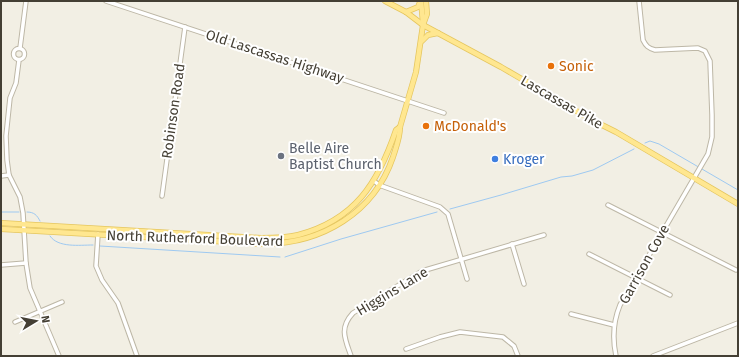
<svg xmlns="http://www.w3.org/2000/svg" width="739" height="357" viewBox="0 0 739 357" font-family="'Fira Sans',sans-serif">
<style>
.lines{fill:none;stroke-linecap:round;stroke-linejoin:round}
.stream{stroke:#9ec9f1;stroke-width:1}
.minor-casing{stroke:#bdb7a6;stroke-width:5.5}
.major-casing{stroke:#e5c65f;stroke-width:6}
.minor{stroke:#fff;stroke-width:3.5}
.major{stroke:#ffe790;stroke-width:4.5}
.food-dot{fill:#e8710a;stroke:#fff;stroke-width:1.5}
.worship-dot{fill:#6b7280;stroke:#fff;stroke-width:1.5}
.shop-dot{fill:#3f7fe0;stroke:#fff;stroke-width:1.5}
.labels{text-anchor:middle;stroke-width:4;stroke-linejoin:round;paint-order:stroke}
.street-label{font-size:14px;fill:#443f34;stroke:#fff}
.food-label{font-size:14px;fill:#c56008;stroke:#fff;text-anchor:start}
.worship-label{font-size:14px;fill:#5b616d;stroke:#fff;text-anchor:start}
.shop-label{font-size:14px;fill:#366cbe;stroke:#fff;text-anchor:start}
</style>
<rect width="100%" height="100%" fill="#f2efe4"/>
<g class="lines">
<g class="stream">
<polyline points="645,143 650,141 659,144 738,190"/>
<polyline points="450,209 501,195 561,177 572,176 593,170 634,149"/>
<polyline points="1,212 19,212"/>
<path d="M27,212C34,212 37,215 40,221"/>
<path d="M50,236C58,248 79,245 93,245"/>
<polyline points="100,246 280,257"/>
<polyline points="285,257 341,239 437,212"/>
</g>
<defs>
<g id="minor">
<polyline points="106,1 444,113"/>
<polyline points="20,48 26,1"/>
<circle cx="19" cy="54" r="5.5"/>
<polyline points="19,60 16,83 10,98 6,136 7,160 9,175 20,197 23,213 26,263 30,288 59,356"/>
<polyline points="1,176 9,175"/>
<polyline points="374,181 379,185 440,207 448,214 467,279"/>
<polyline points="162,196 185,27"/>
<polyline points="608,205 736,270"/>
<polyline points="98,234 96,266 102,280 118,303 137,356"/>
<polyline points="512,244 524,284"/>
<polyline points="589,254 670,295"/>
<polyline points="1,265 26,263"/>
<polyline points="571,314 614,325"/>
<polyline points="15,322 62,302"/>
<polyline points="406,349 440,337 460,332 503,337 514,346 518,356"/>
<path d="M351,356C345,339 339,328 353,313L422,271L544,235"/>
<path d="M616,356C612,337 613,322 620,305L708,154L712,137V115L710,61L705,51L698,48L655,50C648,48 646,46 643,40L639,1"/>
<polyline points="653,356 738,323"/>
</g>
<g id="major">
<polyline points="385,1 406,12 423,25 501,67 592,120 616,132 738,204"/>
<polyline points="421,1 423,23"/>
<polyline points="406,12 418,7 420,2"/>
<polyline points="422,41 428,35 438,33"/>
<path d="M1,223L261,238C273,238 286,238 298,235C355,220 378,183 396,130L400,127"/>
<path d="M1,229L265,244C322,243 374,213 393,157C396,147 400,138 400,127L416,72L423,25L427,14L426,1"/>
</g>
</defs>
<use href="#minor" class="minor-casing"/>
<use href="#major" class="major-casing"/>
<use href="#minor" class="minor"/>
<use href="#major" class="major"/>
</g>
<g class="food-dot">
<circle cx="551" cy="66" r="4"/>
<circle cx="426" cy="126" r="4"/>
</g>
<circle class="worship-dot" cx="281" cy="156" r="4"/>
<circle class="shop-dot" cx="495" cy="159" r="4"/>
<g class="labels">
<g class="street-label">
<text transform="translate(275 56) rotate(18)" y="5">Old Lascassas Highway</text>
<text transform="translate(562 102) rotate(30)" y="5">Lascassas Pike</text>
<text transform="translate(173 111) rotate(-82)" y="5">Robinson Road</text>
<text transform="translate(195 238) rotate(2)" y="5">North Rutherford Boulevard</text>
<text transform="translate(644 264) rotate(-61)" y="5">Garrison Cove</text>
<text transform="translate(392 291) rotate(-31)" y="5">Higgins Lane</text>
</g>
<g class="food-label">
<text x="559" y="71">Sonic</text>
<text x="434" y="131">McDonald's</text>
</g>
<g class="worship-label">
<text x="289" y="153">Belle Aire<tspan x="289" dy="16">Baptist Church</tspan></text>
</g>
<g class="shop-label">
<text x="503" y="164">Kroger</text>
</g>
</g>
<rect width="739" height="357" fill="none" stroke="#443f34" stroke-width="4"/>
<g transform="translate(36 321) rotate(80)" stroke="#ffffff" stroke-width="3" paint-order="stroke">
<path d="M0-3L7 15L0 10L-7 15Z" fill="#443f34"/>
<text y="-6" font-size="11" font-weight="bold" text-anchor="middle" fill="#443f34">N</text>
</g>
</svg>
